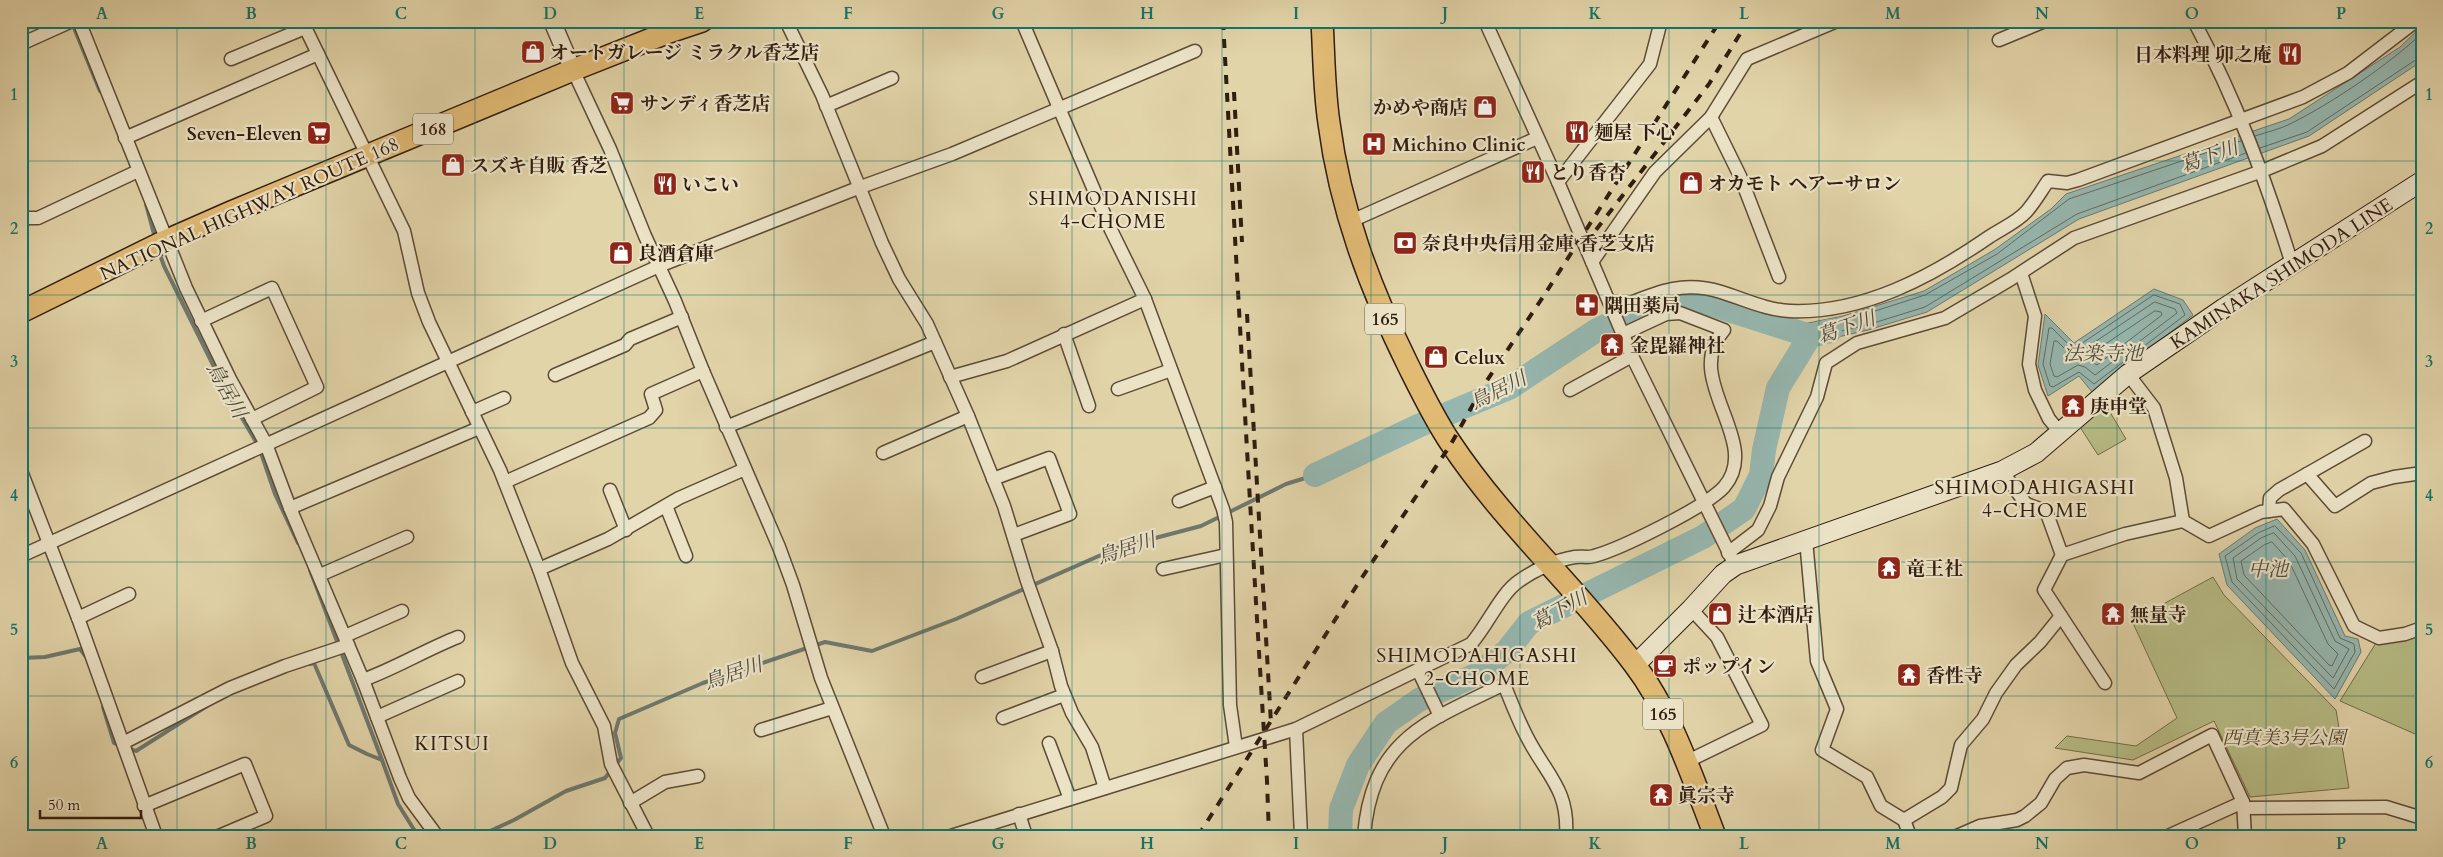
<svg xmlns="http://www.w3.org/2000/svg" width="2443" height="857" viewBox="0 0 2443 857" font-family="Cardo,'Noto Serif JP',serif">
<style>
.green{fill:#b7bc85;stroke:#746c4a}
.water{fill:#96b7b0;stroke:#6e7970}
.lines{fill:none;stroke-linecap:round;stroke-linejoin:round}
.shore{stroke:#646a60;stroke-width:1}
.stream{stroke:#6e7970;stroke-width:4}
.river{stroke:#96b7b0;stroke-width:24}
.minor-casing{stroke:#5d4b36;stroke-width:15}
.tertiary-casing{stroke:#5d4b36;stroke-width:19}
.secondary-casing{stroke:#311d10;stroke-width:21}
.trunk-casing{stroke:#311d10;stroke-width:24}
.minor{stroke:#ece3c7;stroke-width:12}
.tertiary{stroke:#ece3c7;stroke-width:16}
.secondary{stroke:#ece3c7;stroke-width:19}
.trunk{stroke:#e1ba74;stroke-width:21}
.rail{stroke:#311d10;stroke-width:4;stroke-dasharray:9 9;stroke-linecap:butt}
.grid{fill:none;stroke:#0f766e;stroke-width:1;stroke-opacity:0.55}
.labels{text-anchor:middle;stroke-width:4.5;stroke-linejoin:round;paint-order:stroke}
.shield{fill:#ece3c7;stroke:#695847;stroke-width:1}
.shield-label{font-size:18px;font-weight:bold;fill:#311d10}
.poi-label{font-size:19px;font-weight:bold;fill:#311d10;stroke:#ece3c7;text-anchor:start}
.street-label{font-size:19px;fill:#311d10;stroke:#ece3c7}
.park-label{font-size:19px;font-style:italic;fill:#52452d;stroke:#ece3c7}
.water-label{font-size:20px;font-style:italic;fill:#4f4b40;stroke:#ece3c7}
.neighbourhood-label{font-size:20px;letter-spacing:1px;fill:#311d10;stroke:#ece3c7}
.neatline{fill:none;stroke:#0f766e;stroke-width:2}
.grid-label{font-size:16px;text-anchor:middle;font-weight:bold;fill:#0f766e}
</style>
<rect width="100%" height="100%" fill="#e2d4a9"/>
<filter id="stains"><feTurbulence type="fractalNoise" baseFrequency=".004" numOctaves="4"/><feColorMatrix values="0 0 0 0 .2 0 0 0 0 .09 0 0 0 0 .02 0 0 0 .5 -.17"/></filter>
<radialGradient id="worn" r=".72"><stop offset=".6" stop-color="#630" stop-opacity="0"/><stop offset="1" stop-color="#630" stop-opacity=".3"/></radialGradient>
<g class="green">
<polygon points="2104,402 2126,439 2098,455 2078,424"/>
<polygon points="2213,577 2224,595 2336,710 2349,788 2250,797 2214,721 2133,760 2055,748 2067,736 2136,746 2177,718 2132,621"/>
<polygon points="2422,635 2422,737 2340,701 2379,638"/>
</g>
<g class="water">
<polygon points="2422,26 2422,61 2309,136 2079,219 1927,312 1868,330 1821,341 1809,350 1794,339 1803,324 1843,316 1924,291 1994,250 2051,209 2066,194 2289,119 2400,47"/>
<polygon points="2154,289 2183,300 2193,315 2092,392 2079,376 2048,396 2038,365 2045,314 2074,343"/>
<polygon points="2277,519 2305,550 2345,636 2358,639 2361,652 2335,699 2227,585 2219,554 2255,528"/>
</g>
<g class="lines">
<g class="shore">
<path d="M2255,136C2267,132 2281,129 2292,123C2332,103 2390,64 2422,33"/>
<polyline points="2241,141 2069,199 1997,254 1925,295 1844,321 1807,329 1802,338 1809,343 1820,336 1867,325 1925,307 2077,214 2246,153"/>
<polyline points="2260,148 2307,132 2417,59 2422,58"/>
<polygon points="2154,295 2180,304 2185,315 2094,384 2079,372 2053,387 2050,386 2043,364 2049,328 2052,328 2070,346 2076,347"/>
<polygon points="2155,302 2175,309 2177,313 2095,375 2085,367 2078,365 2057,377 2054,376 2050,364 2054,341 2057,341 2069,353 2078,353"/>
<polygon points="2155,311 2161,312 2162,315 2097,365 2087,359 2088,356"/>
<polygon points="2275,526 2301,553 2340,638 2354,644 2355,652 2334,689 2232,582 2225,556 2258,533"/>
<polygon points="2274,533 2295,556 2335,641 2349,649 2333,678 2237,579 2233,558 2261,538"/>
<polygon points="2272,542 2289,561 2328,644 2338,654 2332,666 2329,665 2244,575 2241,561 2264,545"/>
</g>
<g class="stream">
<polyline points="72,23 100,91"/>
<polyline points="146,204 155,238"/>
<polyline points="159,252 164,266 225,389 259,447 275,494 298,543"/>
<polyline points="310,570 382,760"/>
<polyline points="21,658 45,657 80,649 87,658"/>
<polyline points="310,664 314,663 349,745 367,754 382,760 398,804 418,836"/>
<polyline points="103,707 114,743 119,745"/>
<polyline points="128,748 136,751 207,706"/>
<polyline points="479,836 514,820 566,791 605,778 621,758 615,733 619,719 703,683 825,642 872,651 956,619 1117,548 1201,526 1286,484 1315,475"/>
</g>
<g class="river">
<polyline points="1315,475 1418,426 1509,388 1597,330 1650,305 1678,297 1701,301 1810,336"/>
<polyline points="1340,836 1341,809 1358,765 1386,723 1419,700 1476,675 1507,651 1529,623 1703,537 1744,509 1761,475 1764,450 1778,388 1810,336 1830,331"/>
</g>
<defs>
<g id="minor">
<polyline points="79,21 186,288 231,381 266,444 290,508 363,680 400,778 409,798 437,836"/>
<polyline points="302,21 404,231 418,293 429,322 500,470 539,569 572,663 604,726 611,764 648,836"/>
<polyline points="786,21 822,95 882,243 899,279 927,324 968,416 1004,506 1027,581 1052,651 1061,686 1072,713 1092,747 1105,788"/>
<polyline points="1022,21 1111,230 1145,299 1223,509 1226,522 1230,705 1236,747"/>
<polyline points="1485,21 1558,182 1632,356 1732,559"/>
<path d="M2194,21C2237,102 2265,178 2292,264"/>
<polyline points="1999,40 2045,21"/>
<polyline points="21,44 72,21"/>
<polyline points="231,59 305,28"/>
<polyline points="573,70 610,149 645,236 675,301 703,371 779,547 793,585 821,678 884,836"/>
<polyline points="826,106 892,78"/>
<polyline points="1711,117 1740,176 1779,277"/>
<polyline points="125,138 318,54"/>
<polyline points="1558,182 1650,64 1661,21"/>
<polyline points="21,222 28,218 38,218 138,171"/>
<polyline points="1349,222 1537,138"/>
<polyline points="1592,262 1655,172 1711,117 1747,59 1837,21"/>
<polyline points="2021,273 2035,316 2029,364 2035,390 2049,419 2059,431"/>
<path d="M1613,310C1651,295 1679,279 1721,292C1744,299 1766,310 1790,311C1862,314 1931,277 1989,237C2001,229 2017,222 2026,212C2035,202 2041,191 2048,181L2067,183L2078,180L2303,97L2348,73L2416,21"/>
<polyline points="201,321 272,288 317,387 252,419"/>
<polyline points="1064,334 1089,406"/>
<polyline points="2128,374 2154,408 2176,478 2183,521 2209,536 2261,512 2284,509 2313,544 2354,626 2379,638 2405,634 2422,628"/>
<polyline points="555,375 625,345 630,339 682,317"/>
<polyline points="950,377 1007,361 1145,299"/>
<polyline points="1118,389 1171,370"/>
<polyline points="1570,390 1632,356"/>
<polyline points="472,412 504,398"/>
<polyline points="726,427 935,342"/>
<polyline points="883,453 968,416"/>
<polyline points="21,471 78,618 156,836"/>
<polyline points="2002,471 2026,504 2046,511 2062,555"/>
<polyline points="2307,474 2335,506 2371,483 2394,477 2422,473"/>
<polyline points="993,479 1049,458 1070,514 1014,535"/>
<polyline points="505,482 649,418 656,410 651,394 703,371"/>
<polyline points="610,490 626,530"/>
<polyline points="1179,501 1215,487"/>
<polyline points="666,506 686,556"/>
<polyline points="290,508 479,428"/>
<polyline points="2269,511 2270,498 2279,490 2365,441"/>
<polyline points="1806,540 1817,661 1837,709 1822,750 1867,777 1881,806 1904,820 1910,836"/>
<polyline points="1728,553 1758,530 1770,506 1778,477 1817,397 1826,363 1857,343 1945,318 2011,279 2074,238 2262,171 2322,146 2422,82"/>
<polyline points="21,556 659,266 858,188 952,154 1195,51"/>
<polyline points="539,569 608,539 679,498 745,469"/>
<polyline points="1163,569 1226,555"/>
<polyline points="320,575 407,537"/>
<polyline points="78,618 129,594"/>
<polyline points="345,636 402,611"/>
<polyline points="1418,670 1440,716"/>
<polyline points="982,677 1052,651"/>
<path d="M363,680C396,668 425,650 458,637"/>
<polyline points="2105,683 2044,590 2062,555 2125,534 2183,521"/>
<polyline points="377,717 458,681"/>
<polyline points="1003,718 1064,695"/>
<polyline points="1296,729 1301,836"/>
<polyline points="761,730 832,708"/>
<polyline points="123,743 230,688 285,666 348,645"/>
<polyline points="1049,743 1070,799"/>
<polyline points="1686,762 1762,725 1717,637 1691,609"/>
<polyline points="630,803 665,782 698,776"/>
<polyline points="144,806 245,764 266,816 219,836"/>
<polyline points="2244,808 2386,807 2422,818"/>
<polyline points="1019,814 1026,836"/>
<polyline points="1904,820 1942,797 1951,788 1961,745 1983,719 1996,693 2016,665 2040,642 2061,616"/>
<path d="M951,836L1296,729L1471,644C1487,626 1501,593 1519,581C1534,570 1556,560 1575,557C1581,556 1588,558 1594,556C1620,549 1706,507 1724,487C1764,441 1680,379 1724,330L1680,313L1666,314L1623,334"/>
<path d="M1364,836C1372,738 1427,722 1504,684C1511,702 1518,720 1527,737C1547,776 1569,789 1566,836"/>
<polyline points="1957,836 1980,826 2017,820 2025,816 2041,803 2055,779 2067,768 2084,765 2139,773 2212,735 2243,802 2245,836"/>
<polyline points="2168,836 2243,802"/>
</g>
<polyline id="tertiary" points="552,21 573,70"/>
<polyline id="secondary" points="1635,665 1691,609 1723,574 1736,565 2002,471 2036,453 2128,374 2224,308 2422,181"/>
<g id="trunk">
<path d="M1322,21C1324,55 1324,90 1329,123C1340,209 1370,288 1408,365C1421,391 1434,418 1450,442C1503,522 1576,587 1634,664C1671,712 1693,779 1715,836"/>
<polyline points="21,312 165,241 231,212 573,70 669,32 702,21"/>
</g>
</defs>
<use href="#minor" class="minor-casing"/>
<use href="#tertiary" class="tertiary-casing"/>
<use href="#secondary" class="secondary-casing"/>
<use href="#trunk" class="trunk-casing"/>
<use href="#minor" class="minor"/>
<use href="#tertiary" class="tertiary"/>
<use href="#secondary" class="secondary"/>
<use href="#trunk" class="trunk"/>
<g class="rail">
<path d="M1223,21C1237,275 1251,528 1267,781L1269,836"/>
<polyline points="1234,92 1242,242"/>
<polyline points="1585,244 1709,84 1748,21"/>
<polyline points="1247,314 1271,723"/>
<polyline points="1198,836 1359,582 1451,444 1484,385 1543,297 1720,21"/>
</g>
</g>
<path class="grid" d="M177,21V836M326,21V836M475,21V836M624,21V836M774,21V836M923,21V836M1072,21V836M1222,21V836M1371,21V836M1520,21V836M1669,21V836M1819,21V836M1968,21V836M2117,21V836M2266,21V836M21,161H2422M21,295H2422M21,428H2422M21,562H2422M21,696H2422"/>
<defs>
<symbol id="shop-square" viewBox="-11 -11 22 22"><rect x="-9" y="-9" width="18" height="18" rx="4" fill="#8f2418" stroke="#ece3c7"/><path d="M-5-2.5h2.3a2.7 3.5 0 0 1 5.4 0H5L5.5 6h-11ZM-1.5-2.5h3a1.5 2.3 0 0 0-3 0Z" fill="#fff"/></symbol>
<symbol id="restaurant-square" viewBox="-11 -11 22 22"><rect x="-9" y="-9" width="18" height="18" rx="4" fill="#8f2418" stroke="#ece3c7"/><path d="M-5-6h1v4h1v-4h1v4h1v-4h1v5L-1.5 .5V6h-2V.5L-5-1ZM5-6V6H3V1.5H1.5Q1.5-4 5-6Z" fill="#fff"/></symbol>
<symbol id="supermarket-square" viewBox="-11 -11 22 22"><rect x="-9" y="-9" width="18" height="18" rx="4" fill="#8f2418" stroke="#ece3c7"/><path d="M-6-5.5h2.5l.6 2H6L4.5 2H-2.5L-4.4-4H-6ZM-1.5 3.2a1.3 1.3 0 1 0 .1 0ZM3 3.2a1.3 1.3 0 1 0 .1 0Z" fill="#fff"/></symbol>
<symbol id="hospital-square" viewBox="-11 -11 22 22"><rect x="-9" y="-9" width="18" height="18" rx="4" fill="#8f2418" stroke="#ece3c7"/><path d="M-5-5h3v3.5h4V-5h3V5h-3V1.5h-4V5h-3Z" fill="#fff"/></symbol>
<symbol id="bank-square" viewBox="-11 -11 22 22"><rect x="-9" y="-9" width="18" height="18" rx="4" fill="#8f2418" stroke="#ece3c7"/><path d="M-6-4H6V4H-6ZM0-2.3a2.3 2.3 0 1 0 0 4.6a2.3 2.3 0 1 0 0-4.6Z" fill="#fff"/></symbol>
<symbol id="pharmacy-square" viewBox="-11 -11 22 22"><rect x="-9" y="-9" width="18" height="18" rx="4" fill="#8f2418" stroke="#ece3c7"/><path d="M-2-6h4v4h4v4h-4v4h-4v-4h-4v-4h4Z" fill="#fff"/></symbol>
<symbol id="temple-square" viewBox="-11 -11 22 22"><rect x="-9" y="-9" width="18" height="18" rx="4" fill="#8f2418" stroke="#ece3c7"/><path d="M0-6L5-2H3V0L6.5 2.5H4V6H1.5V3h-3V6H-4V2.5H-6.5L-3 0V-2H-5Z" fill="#fff"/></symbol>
<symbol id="cafe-square" viewBox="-11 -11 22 22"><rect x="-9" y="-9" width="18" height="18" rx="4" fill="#8f2418" stroke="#ece3c7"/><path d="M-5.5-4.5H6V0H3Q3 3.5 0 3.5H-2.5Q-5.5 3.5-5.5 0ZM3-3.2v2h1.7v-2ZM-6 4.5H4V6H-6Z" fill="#fff"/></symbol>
</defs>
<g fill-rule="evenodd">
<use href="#shop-square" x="519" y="38" width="28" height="28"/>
<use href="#restaurant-square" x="2276" y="40" width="28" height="28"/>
<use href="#supermarket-square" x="608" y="89" width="28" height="28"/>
<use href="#shop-square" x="1471" y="93" width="28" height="28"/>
<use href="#restaurant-square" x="1563" y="118" width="28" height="28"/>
<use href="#supermarket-square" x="305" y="119" width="28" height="28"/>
<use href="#hospital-square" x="1360" y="130" width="28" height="28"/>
<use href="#shop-square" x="439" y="151" width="28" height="28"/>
<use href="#restaurant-square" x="1519" y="158" width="28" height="28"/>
<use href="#shop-square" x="1677" y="169" width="28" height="28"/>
<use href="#restaurant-square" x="651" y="170" width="28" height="28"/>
<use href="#bank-square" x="1391" y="229" width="28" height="28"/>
<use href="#shop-square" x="607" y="239" width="28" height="28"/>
<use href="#pharmacy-square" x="1573" y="291" width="28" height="28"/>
<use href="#temple-square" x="1598" y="331" width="28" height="28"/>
<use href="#shop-square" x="1422" y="343" width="28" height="28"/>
<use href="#temple-square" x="2059" y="392" width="28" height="28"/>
<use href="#temple-square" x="1875" y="554" width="28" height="28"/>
<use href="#shop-square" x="1706" y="600" width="28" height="28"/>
<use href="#temple-square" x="2099" y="600" width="28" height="28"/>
<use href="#cafe-square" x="1651" y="652" width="28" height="28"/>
<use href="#temple-square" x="1895" y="661" width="28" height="28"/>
<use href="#temple-square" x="1647" y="781" width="28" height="28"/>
</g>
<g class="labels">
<g class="shield">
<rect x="413" y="113.5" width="40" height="31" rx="4"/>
<rect x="1365" y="303.5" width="40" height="31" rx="4"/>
<rect x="1643" y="698.5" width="40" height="31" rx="4"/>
</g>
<g class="shield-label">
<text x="433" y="135">168</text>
<text x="1385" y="325">165</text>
<text x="1663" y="720">165</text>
</g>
<g class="poi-label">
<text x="550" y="59">オートガレージ ミラクル香芝店</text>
<text x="2272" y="61" text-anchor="end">日本料理 卯之庵</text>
<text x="640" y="110">サンディ香芝店</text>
<text x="1468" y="114" text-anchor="end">かめや商店</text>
<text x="1594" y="139">麺屋 下心</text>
<text x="302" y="140" text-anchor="end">Seven-Eleven</text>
<text x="1392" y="151">Michino Clinic</text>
<text x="470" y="172">スズキ自販 香芝</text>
<text x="1550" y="179">とり香杏</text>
<text x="1708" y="190">オカモト ヘアーサロン</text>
<text x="682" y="191">いこい</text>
<text x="1422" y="250">奈良中央信用金庫 香芝支店</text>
<text x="638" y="260">良酒倉庫</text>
<text x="1604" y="312">隅田薬局</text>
<text x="1630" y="352">金毘羅神社</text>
<text x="1454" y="364">Celux</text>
<text x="2090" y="413">庚申堂</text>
<text x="1906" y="575">竜王社</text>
<text x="1738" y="621">辻本酒店</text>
<text x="2130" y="621">無量寺</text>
<text x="1682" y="673">ポップイン</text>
<text x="1926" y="682">香性寺</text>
<text x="1678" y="802">眞宗寺</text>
</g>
<g class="street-label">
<text transform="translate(249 208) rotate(-24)" y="7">NATIONAL HIGHWAY ROUTE 168</text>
<text transform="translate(2281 273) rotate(-33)" y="7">KAMINAKA SHIMODA LINE</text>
</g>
<g class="park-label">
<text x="2284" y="744">西真美3号公園</text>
</g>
<g class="water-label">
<text transform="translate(2209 156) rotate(-20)" y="7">葛下川</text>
<text transform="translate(1846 327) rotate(-19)" y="7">葛下川</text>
<text x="2103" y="360">法楽寺池</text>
<text transform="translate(227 390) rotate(61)" y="7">鳥居川</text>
<text transform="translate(1498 390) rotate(-27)" y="7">鳥居川</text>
<text transform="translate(1126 548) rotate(-18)" y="7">鳥居川</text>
<text x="2268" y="576">中池</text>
<text transform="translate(1559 610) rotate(-29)" y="7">葛下川</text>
<text transform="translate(733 673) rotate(-19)" y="7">鳥居川</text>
</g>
<g class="neighbourhood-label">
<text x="1113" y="205">SHIMODANISHI<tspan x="1113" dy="23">4-CHOME</tspan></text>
<text x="2035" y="494">SHIMODAHIGASHI<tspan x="2035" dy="23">4-CHOME</tspan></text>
<text x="1477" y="662">SHIMODAHIGASHI<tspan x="1477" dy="23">2-CHOME</tspan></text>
<text x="452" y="750">KITSUI</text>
</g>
</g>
<rect width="2443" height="857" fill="none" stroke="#e2d4a9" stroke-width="55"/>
<path d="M40 810v8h101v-8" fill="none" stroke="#311d10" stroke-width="2.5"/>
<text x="48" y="810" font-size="15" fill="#311d10" stroke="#ece3c7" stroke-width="4" paint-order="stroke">50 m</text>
<rect x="28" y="28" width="2388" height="802" class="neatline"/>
<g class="grid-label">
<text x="102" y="19">A</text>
<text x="251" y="19">B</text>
<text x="401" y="19">C</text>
<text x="550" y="19">D</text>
<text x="699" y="19">E</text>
<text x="848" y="19">F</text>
<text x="998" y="19">G</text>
<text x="1147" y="19">H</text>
<text x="1296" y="19">I</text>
<text x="1445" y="19">J</text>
<text x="1595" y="19">K</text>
<text x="1744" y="19">L</text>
<text x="1893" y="19">M</text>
<text x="2042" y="19">N</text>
<text x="2192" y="19">O</text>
<text x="2341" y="19">P</text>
<text x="14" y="100">1</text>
<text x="2429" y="100">1</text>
<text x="14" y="234">2</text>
<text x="2429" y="234">2</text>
<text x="14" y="367">3</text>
<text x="2429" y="367">3</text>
<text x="14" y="501">4</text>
<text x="2429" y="501">4</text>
<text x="14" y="635">5</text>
<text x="2429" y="635">5</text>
<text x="14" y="768">6</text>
<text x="2429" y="768">6</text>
<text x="102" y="849">A</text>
<text x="251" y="849">B</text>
<text x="401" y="849">C</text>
<text x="550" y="849">D</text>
<text x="699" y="849">E</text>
<text x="848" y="849">F</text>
<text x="998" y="849">G</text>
<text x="1147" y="849">H</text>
<text x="1296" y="849">I</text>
<text x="1445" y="849">J</text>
<text x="1595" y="849">K</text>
<text x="1744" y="849">L</text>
<text x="1893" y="849">M</text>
<text x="2042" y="849">N</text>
<text x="2192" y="849">O</text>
<text x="2341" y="849">P</text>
</g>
<rect width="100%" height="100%" filter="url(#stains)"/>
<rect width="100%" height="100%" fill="url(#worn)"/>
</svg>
